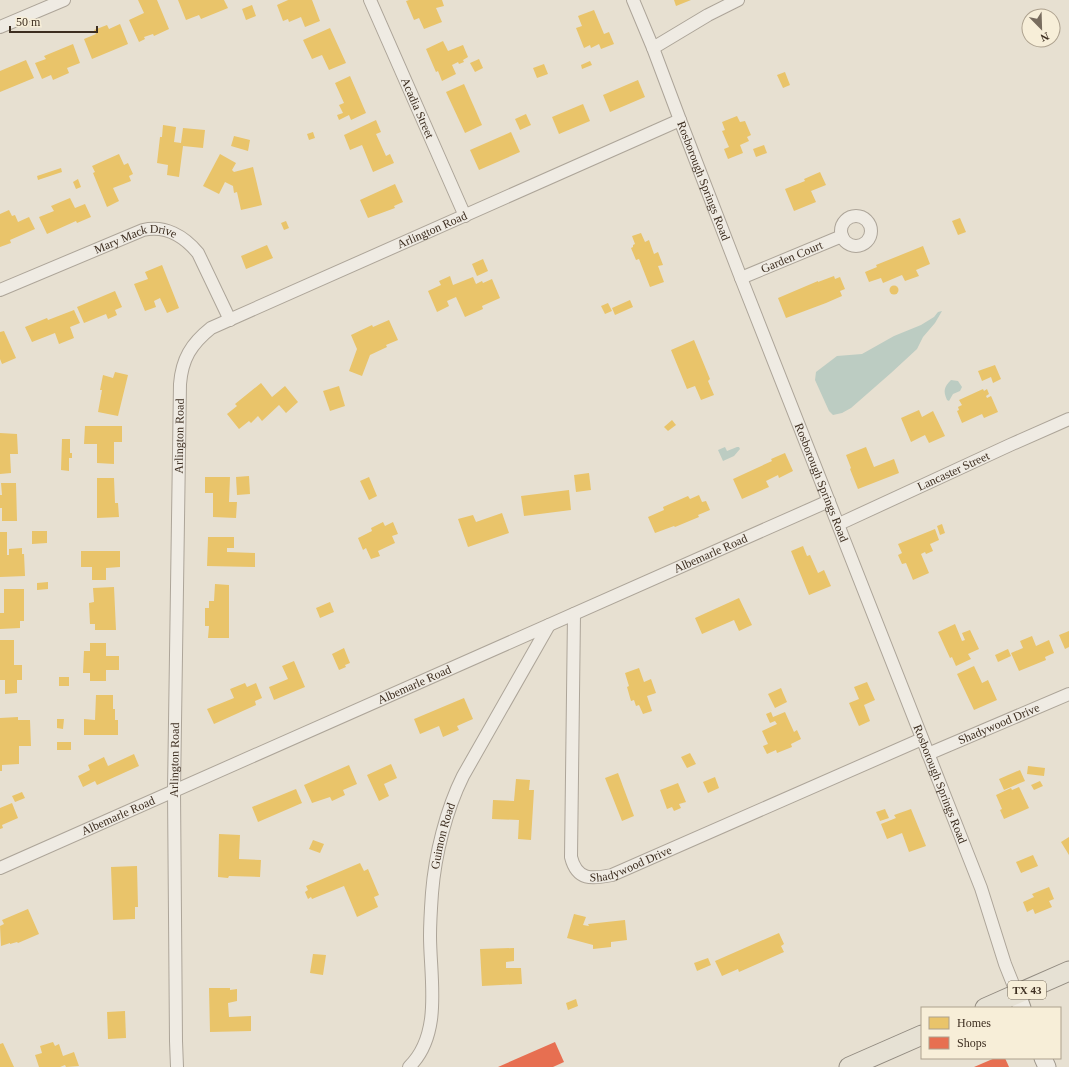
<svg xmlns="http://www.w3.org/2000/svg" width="1069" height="1067" viewBox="0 0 1069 1067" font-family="Georgia,serif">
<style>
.water{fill:#bcccc2}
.homes{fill:#e9c46a}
.shops{fill:#e76f51}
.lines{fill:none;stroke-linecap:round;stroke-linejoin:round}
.street-casing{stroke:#ada599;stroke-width:14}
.secondary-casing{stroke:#9c958a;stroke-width:19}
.primary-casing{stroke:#928b80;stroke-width:21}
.street{stroke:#efebe3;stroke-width:12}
.secondary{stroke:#efebe3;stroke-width:17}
.primary{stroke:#e6e1d4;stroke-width:19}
.labels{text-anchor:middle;stroke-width:4;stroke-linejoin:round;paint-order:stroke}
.shield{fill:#f7eed8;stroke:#756857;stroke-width:1}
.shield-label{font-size:11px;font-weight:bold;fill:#3d2e20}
.street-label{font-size:12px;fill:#3d2e20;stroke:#f7eed8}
</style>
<rect width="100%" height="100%" fill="#e7e0d1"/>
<g class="water">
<polygon points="942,311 935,323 923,337 917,349 891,373 851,408 842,413 833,415 829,411 815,380 816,372 837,356 862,354 894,336 921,325 934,317 938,312"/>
<path d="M951,380L958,381L962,387L960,391L953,394L949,401L947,400C943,391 944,387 951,380Z"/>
<polygon points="725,447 727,451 737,447 739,447 740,449 734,456 723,461 718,450"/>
</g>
<g class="homes">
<polygon points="138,0 157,0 169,29 154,36 153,34 144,37 145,39 139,42 129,20 144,13"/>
<polygon points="178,0 224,0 228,8 201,19 199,15 186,20"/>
<polygon points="288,0 312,0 320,21 305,27 301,17 289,22 288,19 283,21 277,5"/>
<polygon points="409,0 442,0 444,6 436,8 442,22 424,29 419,18 414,20 406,1"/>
<polygon points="674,0 691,0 676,6"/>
<polygon points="252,5 256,16 246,20 242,9"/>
<polygon points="594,10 604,34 609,32 614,44 601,49 599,44 591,48 590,45 584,48 576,28 582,26 578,16"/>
<polygon points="120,24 128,44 92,59 84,39 96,34 94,30 107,25 109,29"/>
<polygon points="330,28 346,63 329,70 322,55 312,59 303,40"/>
<polygon points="443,41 448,51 463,45 468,57 463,60 464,62 459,64 458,62 452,65 456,74 442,81 438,71 436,72 426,49"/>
<polygon points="73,44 80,63 67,68 69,73 53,80 51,75 42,79 35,63 46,59 44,56"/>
<polygon points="479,59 483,68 475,72 470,63"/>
<polygon points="26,60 34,78 0,92 0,71"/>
<polygon points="590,61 592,65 582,69 581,65"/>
<polygon points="544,64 548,74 537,78 533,68"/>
<polygon points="785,72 790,85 783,88 777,75"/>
<polygon points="350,76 366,113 351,120 349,115 339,120 337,115 343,113 339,105 344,103 335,83"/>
<polygon points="638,80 645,97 610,112 603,95"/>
<polygon points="464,84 482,125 465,133 446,92"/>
<polygon points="583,104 590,121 559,134 552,117"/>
<polygon points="526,114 531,125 520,130 515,119"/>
<polygon points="737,116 740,122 745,121 751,135 747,137 749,141 740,145 743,153 728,159 724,149 729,147 722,131 725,130 722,122"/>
<polygon points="376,120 381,132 376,134 386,156 390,154 394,163 373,172 362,145 350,150 344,135"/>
<polygon points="163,125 176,127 174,142 181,143 183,128 205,130 203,148 183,146 179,177 167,175 168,165 157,163 160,137 162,137"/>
<polygon points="313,132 315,138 309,140 307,134"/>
<polygon points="511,132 520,152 479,170 470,150"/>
<polygon points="234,136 250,140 248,151 231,146"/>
<polygon points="764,145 767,153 756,157 753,149"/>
<polygon points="119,154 124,165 128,163 133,174 129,176 131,181 113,188 119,201 107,207 93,173 95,172 92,166"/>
<polygon points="220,154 236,163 232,170 234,172 253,167 262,205 241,210 237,192 234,193 233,186 225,182 219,194 203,186"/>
<polygon points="61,168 62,172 38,180 37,176"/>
<polygon points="820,172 826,185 811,191 816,202 794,211 785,189 805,181 804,179"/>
<polygon points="78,179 81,187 76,189 73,182"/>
<polygon points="395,184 403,202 394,206 395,208 368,218 360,200"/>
<polygon points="70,198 75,208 85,204 91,217 77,223 76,221 47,234 39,217 54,211 51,206"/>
<polygon points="9,210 12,216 15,215 18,222 29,217 35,229 10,240 11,243 0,247 0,214"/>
<polygon points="960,218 966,232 958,235 952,221"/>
<polygon points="286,221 289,228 284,230 281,223"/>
<polygon points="641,233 645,242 649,240 654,254 658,252 663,265 658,266 664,282 650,287 639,259 636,260 631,248 633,247 633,245 635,244 632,236"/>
<polygon points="267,245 273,258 246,269 241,256"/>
<polygon points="923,246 930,264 916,270 919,276 905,281 902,275 883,283 881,278 869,282 865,272 877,267 876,265"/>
<polygon points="483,259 488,271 477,276 472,264"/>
<polygon points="162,265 179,308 167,313 160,298 154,301 156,307 145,311 134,284 148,279 145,272"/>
<polygon points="450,276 453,285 473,277 476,284 482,281 483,283 492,279 500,298 482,306 483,309 465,317 456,297 447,301 449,306 437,312 428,291 441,285 439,281"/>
<polygon points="834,276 835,279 840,277 845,289 840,291 842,296 826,303 786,318 778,298 818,281 818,282"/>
<circle cx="894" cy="290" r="4.5"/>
<polygon points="115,291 122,307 115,310 117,315 108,319 106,314 84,323 77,307"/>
<polygon points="630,300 633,307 615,315 612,308"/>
<polygon points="608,303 612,311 605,314 601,306"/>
<polygon points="74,310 80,323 70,327 74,338 59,344 55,333 32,342 25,327 47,318 48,320"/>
<polygon points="389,320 398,340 386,345 387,347 370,355 362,376 349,371 357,349 351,335 372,325 373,327"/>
<polygon points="4,331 16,358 2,364 0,359 0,332"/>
<polygon points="694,340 710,379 708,381 714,395 701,400 695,386 687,389 671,350"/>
<polygon points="995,365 1001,379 993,383 991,377 982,381 978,371"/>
<polygon points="115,372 128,375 118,416 98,412 102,390 100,390 103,375 113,378"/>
<polygon points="261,383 272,397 285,386 298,402 286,413 279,405 262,421 258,416 251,423 249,421 239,429 227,414 237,406 235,404"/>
<polygon points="339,386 345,406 330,411 323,391"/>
<polygon points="983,389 984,391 987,389 989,394 986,396 987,398 991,396 998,412 984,418 982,414 962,423 957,411 959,410 958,407 962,405 959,400"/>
<polygon points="919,410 922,417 933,411 945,436 929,443 925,435 911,442 901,418"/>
<polygon points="672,420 676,425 668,431 664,427"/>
<polygon points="85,426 122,426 122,442 114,442 114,464 97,463 97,444 84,444"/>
<polygon points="0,433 17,434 18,454 10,454 11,473 0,474"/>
<polygon points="62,439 70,439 70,453 72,453 72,458 69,458 69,471 61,470"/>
<polygon points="866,447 874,467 894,459 899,473 858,489 850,469 851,468 846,455"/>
<polygon points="785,453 793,471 779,478 778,475 766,481 769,487 742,499 733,479 772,461 771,459"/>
<polygon points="589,473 591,490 576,492 574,475"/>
<polygon points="249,476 250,494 237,495 236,477"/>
<polygon points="205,477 230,477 229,502 237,502 236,518 213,517 213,493 205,493"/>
<polygon points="369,477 377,496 369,500 360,481"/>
<polygon points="97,478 114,478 115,503 118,503 119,517 97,518"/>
<polygon points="1,483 16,483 17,521 2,521 2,508 0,508 0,495 2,495"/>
<polygon points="569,490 571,510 524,516 521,496"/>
<polygon points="699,495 702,502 706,501 710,510 698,515 699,517 675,527 674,526 655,533 648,517 664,510 663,507 688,496 690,499"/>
<polygon points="502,513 509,533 468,547 458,519 473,515 476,522"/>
<polygon points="383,522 385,526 393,522 398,534 392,536 395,543 378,551 380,556 371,559 366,548 363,550 358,538 372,531 371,528"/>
<polygon points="942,524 945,533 940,535 937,526"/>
<polygon points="935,529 939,540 930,544 933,551 926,554 925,552 921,554 929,573 913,580 906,563 902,564 898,555 902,553 898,544"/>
<polygon points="32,531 47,531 47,543 32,544"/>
<polygon points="0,532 7,532 7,555 9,555 9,549 22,548 22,554 24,554 25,576 0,577"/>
<polygon points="208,537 234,537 234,548 227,548 227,552 255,553 255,567 207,566"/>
<polygon points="803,546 807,556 810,555 818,573 824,570 831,586 809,595 791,551"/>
<polygon points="81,551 120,551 120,567 106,568 106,580 92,580 92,567 81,567"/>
<polygon points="48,582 48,589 37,590 37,583"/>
<polygon points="215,584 229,585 229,638 208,638 209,626 205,626 205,608 209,608 209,601 214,601"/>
<polygon points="114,587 116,630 95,630 95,624 90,624 89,603 94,602 93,588"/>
<polygon points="4,589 24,589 24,621 20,621 20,628 0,629 0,613 4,613"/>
<polygon points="739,598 752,625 739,631 734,620 702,634 695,618"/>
<polygon points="330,602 334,612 320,618 316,608"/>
<polygon points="955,624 962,641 965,640 962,633 970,630 979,649 968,654 971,659 956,666 952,657 950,658 938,632"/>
<polygon points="1069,631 1069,647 1065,649 1059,635"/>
<polygon points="1032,636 1036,646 1049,640 1054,653 1045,657 1046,660 1019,671 1011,653 1023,648 1020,641"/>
<polygon points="0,640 14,640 14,665 22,665 22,680 17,680 17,693 5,694 5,680 0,680"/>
<polygon points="90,643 106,643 106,656 119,656 119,670 106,670 106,681 90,681 90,673 83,673 84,651 90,651"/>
<polygon points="344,648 350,663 345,665 346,667 339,670 332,654"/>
<polygon points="1008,649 1011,656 998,662 995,655"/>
<polygon points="294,661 305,687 274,700 269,687 288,679 282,666"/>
<polygon points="974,666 982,683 988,680 997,700 974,710 957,674"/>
<polygon points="639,668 644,682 651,679 656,693 647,696 652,711 643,714 639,705 636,706 634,700 631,701 627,687 629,686 625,673"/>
<rect x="59" y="677" width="10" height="9"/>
<polygon points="867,682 875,700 864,705 870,721 859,726 849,703 859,699 854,687"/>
<polygon points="245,683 247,687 256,683 262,698 255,701 256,705 214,724 207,709 234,698 230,689"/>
<polygon points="781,688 787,702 775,708 768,694"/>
<polygon points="96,695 113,695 113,709 115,709 115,720 118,720 118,735 84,735 84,719 95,720"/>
<polygon points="464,698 473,719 457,726 459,730 443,737 439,726 420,734 414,719"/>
<polygon points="771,712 773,717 785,712 794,732 797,730 801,739 791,744 792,747 777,753 776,750 767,754 763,746 768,744 762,731 777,724 775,721 770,723 766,714"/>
<polygon points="18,717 18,720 30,720 31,746 19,746 19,764 2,765 2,771 0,771 0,718"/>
<polygon points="57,719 64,719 63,729 57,728"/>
<rect x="57" y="742" width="14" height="8"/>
<polygon points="690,753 696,764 687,768 681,757"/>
<polygon points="134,754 139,766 97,785 95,781 83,787 78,776 90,770 88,765 104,757 108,766"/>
<polygon points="391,764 397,778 384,784 389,796 379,801 367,775"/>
<polygon points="349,765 357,784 343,790 345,795 332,801 330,797 312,803 304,785"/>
<polygon points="1028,766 1045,768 1044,776 1027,774"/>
<polygon points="1020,770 1025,781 1004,790 999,779"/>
<polygon points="618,773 634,816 622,821 605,778"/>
<polygon points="715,777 719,788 708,793 703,782"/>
<polygon points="516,779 530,780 529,790 534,790 531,840 518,839 519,820 492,819 493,800 514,801"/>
<polygon points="1040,781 1043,786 1034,790 1031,785"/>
<polygon points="678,783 686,802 679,804 681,808 674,811 672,807 667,809 660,790"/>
<polygon points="1019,787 1029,808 1004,819 1000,810 1002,809 996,795 1011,788 1012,790"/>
<polygon points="296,789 302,803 258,822 252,807"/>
<polygon points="22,792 25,798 15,802 12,796"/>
<polygon points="12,803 18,818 2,825 3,828 0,829 0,808"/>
<polygon points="885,809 889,818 880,821 876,812"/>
<polygon points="911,809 926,846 909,852 902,833 887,839 881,824 896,818 894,815"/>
<polygon points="219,834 240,835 239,859 261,860 260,877 229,876 228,878 218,877"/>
<polygon points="1069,837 1069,855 1061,842"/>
<polygon points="313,840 324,844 320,853 309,849"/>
<polygon points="1033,855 1038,866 1021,873 1016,862"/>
<polygon points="360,863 364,871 368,869 379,895 374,897 378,907 357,917 344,886 312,899 311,897 308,899 305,892 308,890 306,886"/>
<polygon points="137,866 138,907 135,907 135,919 113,920 111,867"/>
<polygon points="1049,887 1054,899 1049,901 1052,907 1035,914 1033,909 1027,912 1023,902 1034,897 1032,894"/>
<polygon points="28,909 39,934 18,943 17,942 10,944 10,943 1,946 0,926 4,924 2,920"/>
<polygon points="574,914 586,917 583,925 589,926 588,924 625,920 627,940 611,942 611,947 593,949 593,945 567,938"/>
<polygon points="779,933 784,944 781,946 784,952 739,972 738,969 722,976 715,961"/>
<polygon points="514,948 514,961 506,962 506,968 521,968 522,984 482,986 480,949"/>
<polygon points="313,954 326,955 323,975 310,973"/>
<polygon points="708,958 711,965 697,971 694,963"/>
<polygon points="209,988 230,988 230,990 237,989 237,1001 228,1003 229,1017 251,1016 251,1031 210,1032"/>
<polygon points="576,999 578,1006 568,1010 566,1003"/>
<polygon points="125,1011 126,1038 108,1039 107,1012"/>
<polygon points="53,1042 55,1046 59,1044 63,1056 74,1052 79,1066 66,1067 65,1065 60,1067 39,1067 35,1055 42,1053 40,1046"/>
<polygon points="3,1043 14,1067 0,1067 0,1044"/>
</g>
<g class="shops">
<polygon points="555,1042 564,1062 553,1067 498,1067"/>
<polygon points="995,1058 1005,1058 1009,1067 974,1067"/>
</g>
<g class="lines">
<defs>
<g id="street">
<path id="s1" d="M370,0L465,216"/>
<path id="s2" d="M633,0L653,48L680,120L741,278L981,888L1005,964L1017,994"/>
<polyline points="0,27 64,0"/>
<polyline points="653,48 708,15 738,0"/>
<circle cx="856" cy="231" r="15"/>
<path id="s3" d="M741,278L842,236"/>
<path id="s4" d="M0,290L143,230C165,225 184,236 198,253L230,320"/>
<path id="s5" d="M839,524L1010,445L1069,419"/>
<path id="s6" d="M574,614L571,857C577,881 592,879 612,875L922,739"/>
<path id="s7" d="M928,754L1069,694"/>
<path id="s8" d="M0,868L829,501"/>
<path id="s9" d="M177,1067L176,1041L174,791L180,384C182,359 191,344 211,328L680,120"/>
<path id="s10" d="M409,1067C443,1034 430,978 430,936C430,922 431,907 432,893C435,855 446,810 463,776L549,625"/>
</g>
<g id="secondary">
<polyline points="1017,994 1022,1008"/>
<polyline points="1043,1058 1047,1067"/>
</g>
<g id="primary">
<polyline points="985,1008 1069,971"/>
<polyline points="849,1067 922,1035"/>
</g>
</defs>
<use href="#street" class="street-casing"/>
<use href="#secondary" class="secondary-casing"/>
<use href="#primary" class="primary-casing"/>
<use href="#street" class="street"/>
<use href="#secondary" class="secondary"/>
<use href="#primary" class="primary"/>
</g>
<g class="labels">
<rect class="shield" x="1008" y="981" width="38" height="18" rx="3"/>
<g class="shield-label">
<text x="1027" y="994">TX 43</text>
</g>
<g class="street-label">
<text dy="4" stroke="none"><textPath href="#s1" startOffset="118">Acadia Street</textPath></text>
<text dy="4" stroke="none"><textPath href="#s2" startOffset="194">Rosborough Springs Road</textPath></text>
<text dy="4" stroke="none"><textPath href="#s9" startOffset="991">Arlington Road</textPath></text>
<text dy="4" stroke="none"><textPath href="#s4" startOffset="146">Mary Mack Drive</textPath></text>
<text dy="4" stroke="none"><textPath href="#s3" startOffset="55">Garden Court</textPath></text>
<text dy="4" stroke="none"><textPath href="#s9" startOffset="631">Arlington Road</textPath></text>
<text dy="4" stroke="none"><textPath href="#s5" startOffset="126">Lancaster Street</textPath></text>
<text dy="4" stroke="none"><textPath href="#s2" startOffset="518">Rosborough Springs Road</textPath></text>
<text dy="4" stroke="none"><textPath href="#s8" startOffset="777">Albemarle Road</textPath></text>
<text dy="4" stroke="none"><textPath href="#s8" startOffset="453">Albemarle Road</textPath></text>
<text dy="4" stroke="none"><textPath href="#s7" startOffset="77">Shadywood Drive</textPath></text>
<text dy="4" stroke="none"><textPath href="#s9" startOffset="307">Arlington Road</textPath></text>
<text dy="4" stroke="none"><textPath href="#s2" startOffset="842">Rosborough Springs Road</textPath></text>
<text dy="4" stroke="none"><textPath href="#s8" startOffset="129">Albemarle Road</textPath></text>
<text dy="4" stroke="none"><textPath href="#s10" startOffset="238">Guimon Road</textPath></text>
<text dy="4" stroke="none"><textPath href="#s6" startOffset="316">Shadywood Drive</textPath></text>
</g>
</g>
<rect x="921" y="1007" width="140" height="52" fill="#f7eed8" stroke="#ada18e"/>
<rect x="929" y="1017" width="20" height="12" fill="#e9c46a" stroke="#ada18e"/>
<text x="957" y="1027" font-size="12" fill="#3d2e20">Homes</text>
<rect x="929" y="1037" width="20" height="12" fill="#e76f51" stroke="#ada18e"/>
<text x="957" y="1047" font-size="12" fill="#3d2e20">Shops</text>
<g transform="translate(1041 28) rotate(157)"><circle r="19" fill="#f7eed8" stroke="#ada18e"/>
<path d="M0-3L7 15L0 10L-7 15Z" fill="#786c5e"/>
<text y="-6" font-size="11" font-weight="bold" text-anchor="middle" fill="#3d2e20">N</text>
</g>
<path d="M10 26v6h87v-6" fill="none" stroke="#3d2e20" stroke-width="2"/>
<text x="16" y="26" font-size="12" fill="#3d2e20" stroke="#f7eed8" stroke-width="3" paint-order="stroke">50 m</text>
</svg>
